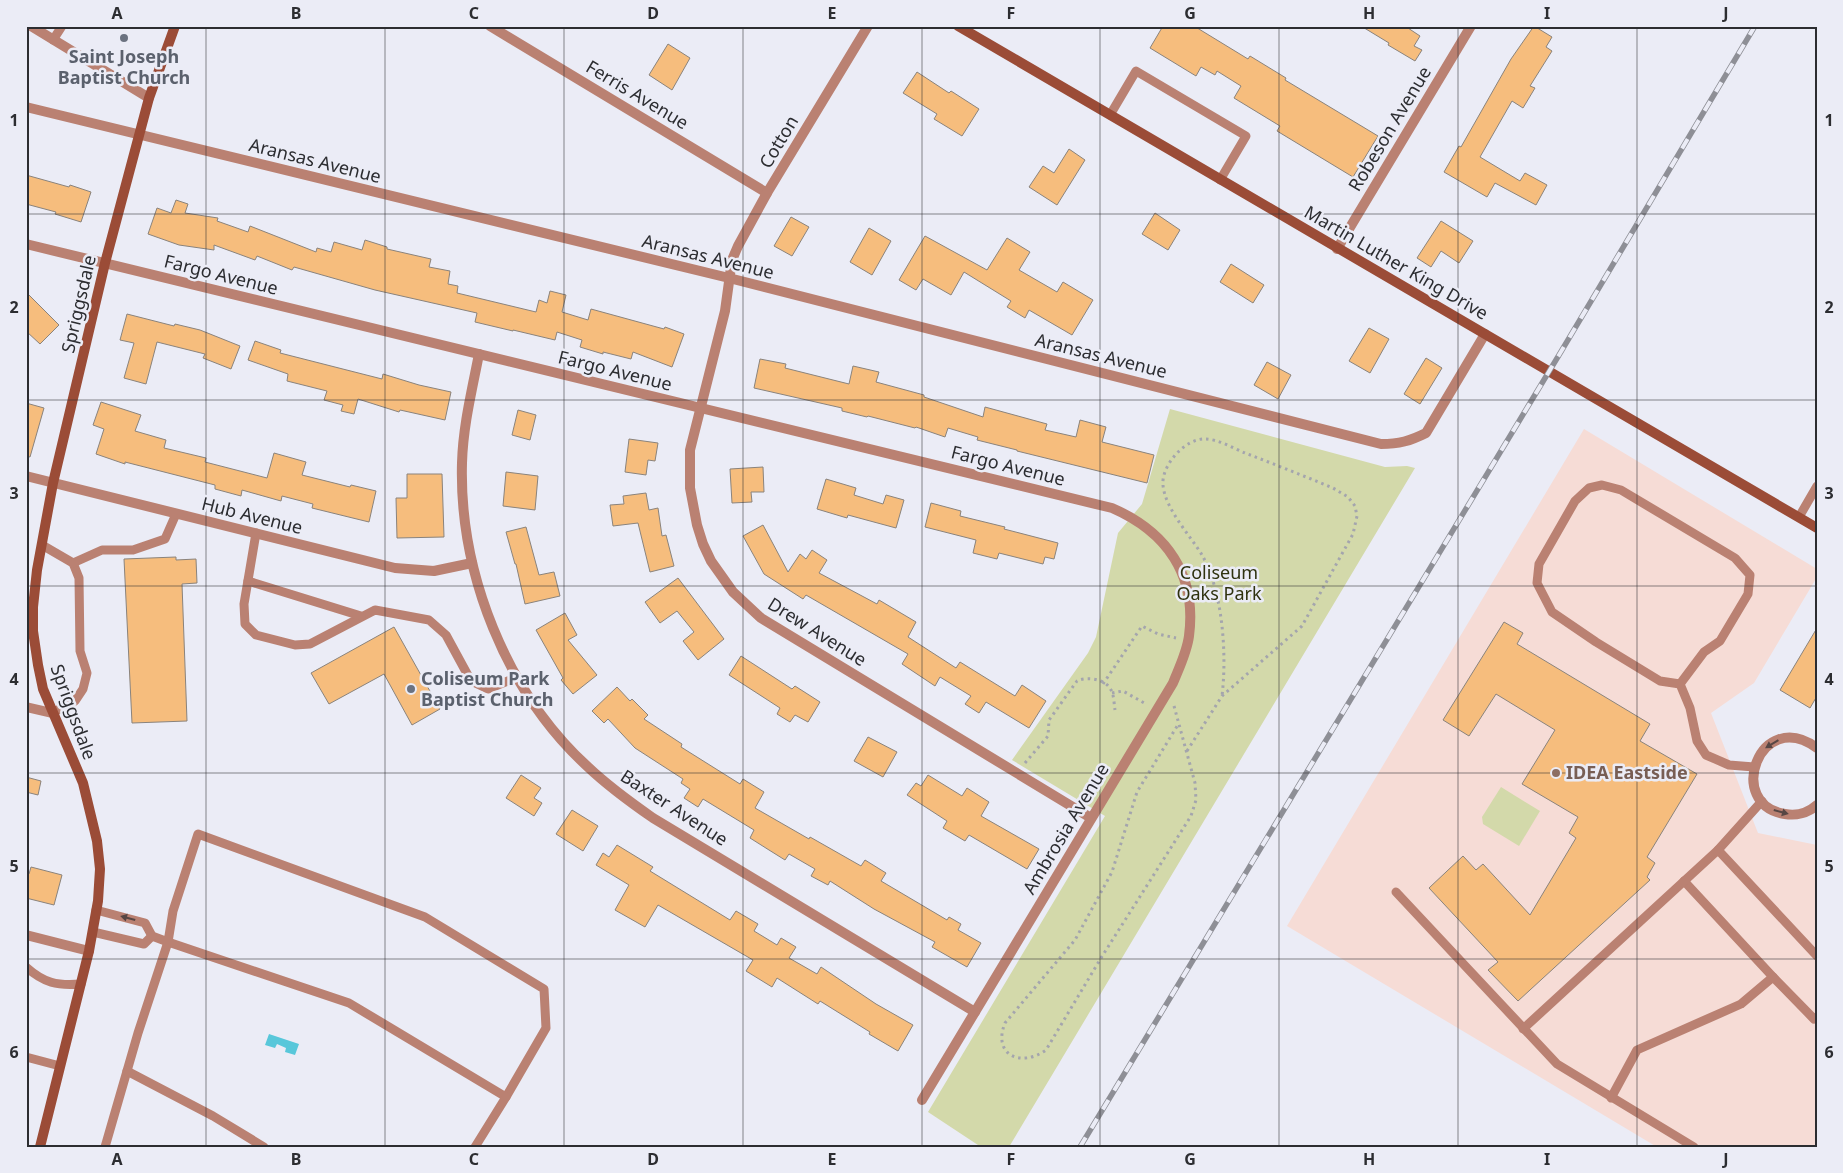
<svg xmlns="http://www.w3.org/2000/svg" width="1843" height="1173" viewBox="0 0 1843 1173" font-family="'Noto Sans',sans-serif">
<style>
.education{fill:#f6dcd6}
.green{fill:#d3d9aa}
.water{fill:#58c7da}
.building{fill:#f6bd7d;stroke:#8a837c}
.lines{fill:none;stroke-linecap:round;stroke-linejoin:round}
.path{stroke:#a4a5ad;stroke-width:3;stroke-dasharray:2.5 4;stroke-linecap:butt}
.lane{stroke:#ba8172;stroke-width:9}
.street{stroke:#ba8172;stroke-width:10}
.secondary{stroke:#9b4c37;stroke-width:10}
.rail-casing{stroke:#8e8f96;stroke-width:5.5}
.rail{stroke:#ebecf6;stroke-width:4;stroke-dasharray:11;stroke-linecap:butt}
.oneway{fill:#574644}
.grid{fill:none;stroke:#2c2d31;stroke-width:1;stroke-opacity:0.55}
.worship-dot{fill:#6b7280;stroke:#ebecf6;stroke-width:2}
.education-dot{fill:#8d6e63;stroke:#ebecf6;stroke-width:2}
.labels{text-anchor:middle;stroke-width:5;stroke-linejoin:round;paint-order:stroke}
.worship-label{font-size:18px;font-weight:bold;fill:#5b616d;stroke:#ebecf6}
.street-label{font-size:18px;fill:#2c2d31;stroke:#ebecf6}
.park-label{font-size:18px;fill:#2f320f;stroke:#ebecf6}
.education-label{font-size:18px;font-weight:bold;fill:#785e54;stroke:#ebecf6;text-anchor:start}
.neatline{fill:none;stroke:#2c2d31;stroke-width:2}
.grid-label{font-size:16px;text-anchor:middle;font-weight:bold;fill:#2c2d31}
</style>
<rect width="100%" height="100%" fill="#ebecf6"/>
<polygon class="education" points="1584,429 1817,569 1817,577 1754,683 1711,713 1758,833 1817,845 1817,1147 1657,1147 1287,926"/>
<g class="green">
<polygon points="1170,409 1385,467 1407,466 1415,468 1009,1147 981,1147 928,1112 1105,816 1012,760 1088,653 1096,637 1118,533 1142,504"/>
<polygon points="1501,787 1540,811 1519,846 1483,824 1482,817"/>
</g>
<polygon class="water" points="269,1034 299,1044 295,1055 285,1052 286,1048 277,1044 275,1048 265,1045"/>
<g class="building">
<polygon points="1163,26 1194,26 1248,59 1250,56 1286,78 1285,80 1378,136 1353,177 1277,131 1280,126 1234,98 1241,86 1217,71 1215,75 1201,67 1196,76 1150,48"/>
<polygon points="1361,26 1405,26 1420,36 1414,46 1422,50 1415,61 1388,45 1389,43"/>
<polygon points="1534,26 1552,37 1546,47 1552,51 1530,86 1535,88 1523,108 1512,101 1480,157 1520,181 1525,173 1547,185 1536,205 1495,183 1487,197 1444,172 1459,146 1461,147 1511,59"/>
<polygon points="668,44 690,58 672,90 649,75"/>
<polygon points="917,72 949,93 951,91 979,109 962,136 934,119 937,114 903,93"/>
<polygon points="1069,149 1085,160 1057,205 1029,187 1043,166 1054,173"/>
<polygon points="26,175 69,187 70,185 91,192 81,222 55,214 56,212 26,204"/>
<polygon points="176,200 188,204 185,213 218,218 217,221 248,232 250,226 316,252 317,248 331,252 334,242 362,250 365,240 387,247 387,249 431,259 429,267 450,271 448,284 458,286 457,293 536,312 539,300 547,303 550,291 566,295 562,312 588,320 591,309 664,329 665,327 684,334 672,367 633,352 631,359 603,352 603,354 580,347 582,340 557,332 555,340 513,330 513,331 475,322 477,313 375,290 294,267 292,270 257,256 255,260 214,245 214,250 179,245 148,234 157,208 171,213"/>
<polygon points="1155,213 1180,230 1168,250 1142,234"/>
<polygon points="791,217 809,227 792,256 774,246"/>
<polygon points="1441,221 1473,241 1459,263 1441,251 1431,267 1417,258"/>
<polygon points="869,228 891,241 872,275 850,262"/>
<polygon points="925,236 987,270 1007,238 1030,252 1019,270 1057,292 1063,282 1093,300 1072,335 1029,310 1025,318 1007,307 1011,301 964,272 951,295 923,279 916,290 899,280"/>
<polygon points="1231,264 1264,285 1253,303 1220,282"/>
<polygon points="26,292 59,325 40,344 26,331"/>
<polygon points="127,314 174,326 175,324 200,330 240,346 231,369 203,358 205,354 157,342 146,384 124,378 134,343 120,340"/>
<polygon points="1369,328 1389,339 1370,373 1349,361"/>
<polygon points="255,341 281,350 280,353 382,379 383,374 419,385 451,392 445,420 400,410 399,412 358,399 354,414 341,411 343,405 324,400 327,391 287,381 288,374 248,360"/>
<polygon points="1426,358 1442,368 1420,404 1404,394"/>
<polygon points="760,359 786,364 785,368 849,384 853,366 879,372 876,382 924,395 924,397 983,417 985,407 1047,424 1045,430 1076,437 1080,420 1106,427 1102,442 1154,455 1147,483 1017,451 1017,450 977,440 978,437 948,428 945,437 916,427 915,428 868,416 867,417 842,411 842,408 754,388"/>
<polygon points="1267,362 1291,375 1278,399 1254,385"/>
<polygon points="101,402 141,415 135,431 166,440 164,448 206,458 205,462 267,478 274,453 306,462 302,475 350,487 351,485 376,491 369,522 312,508 313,504 282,496 281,501 242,490 241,496 215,489 215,485 125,462 125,464 96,454 104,429 93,425"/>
<polygon points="26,403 44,408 30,457 26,456"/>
<polygon points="518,410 536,415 530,440 512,435"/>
<polygon points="629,439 658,443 655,461 648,460 646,475 625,472"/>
<polygon points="763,467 764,492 751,492 752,502 732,503 730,469"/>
<polygon points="506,472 538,476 535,510 503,506"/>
<polygon points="407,474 442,474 444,537 397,538 396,498 407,498"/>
<polygon points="826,479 856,488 854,495 883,504 886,495 904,500 896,528 848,515 847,518 817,509"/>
<polygon points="646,493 649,510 658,508 662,536 666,535 674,566 650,572 638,523 613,526 610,505 624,504 623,496"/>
<polygon points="931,503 961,511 960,516 1005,527 1004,529 1058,543 1054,559 1045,557 1043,564 999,553 997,559 973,553 976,540 925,527"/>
<polygon points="763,525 788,572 800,554 806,559 812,550 827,560 819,573 877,604 879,600 916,622 908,637 956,668 960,662 1015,696 1022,685 1046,701 1029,728 986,702 979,713 965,704 971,696 940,677 935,686 902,664 908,654 806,595 803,599 764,574 743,536"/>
<polygon points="526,527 539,575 554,572 560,596 525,604 516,564 515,564 506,532"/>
<polygon points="176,557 176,560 196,559 197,583 182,584 187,721 132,723 124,559"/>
<polygon points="678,578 724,639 698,660 683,641 694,632 677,611 660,623 645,602"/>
<polygon points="565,613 577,635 568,640 597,675 573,694 561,680 563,678 536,630"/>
<polygon points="1504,622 1523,633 1517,644 1650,724 1640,741 1697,774 1647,857 1655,863 1647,877 1650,880 1518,1001 1488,970 1498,962 1429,888 1463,856 1476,870 1483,864 1530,915 1576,838 1569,833 1578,817 1522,784 1555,730 1496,694 1469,736 1443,720"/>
<polygon points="394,627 440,709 412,725 384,674 329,704 311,673"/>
<polygon points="1817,628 1817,696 1810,708 1780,690"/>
<polygon points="741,656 792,689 795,686 820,702 808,722 795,715 790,722 777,714 780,708 729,675"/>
<polygon points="617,687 630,701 632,699 648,715 644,719 682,744 681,747 740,784 743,779 764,792 755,808 809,839 810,837 861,866 865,860 886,873 881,881 947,920 949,917 961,924 958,930 981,943 967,967 932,947 935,942 874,909 830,881 828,885 811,876 815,869 789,854 785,860 769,850 750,838 754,830 703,799 698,807 684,798 690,789 681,783 683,779 635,748 608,719 604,723 592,711"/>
<polygon points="868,737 897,752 883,777 854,761"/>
<polygon points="521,775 541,788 534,798 542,803 534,816 506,798"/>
<polygon points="928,775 962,796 967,788 989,802 981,816 1039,849 1027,869 969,835 965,841 943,828 947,821 907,795 916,783 921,786"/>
<polygon points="26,777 41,781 38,795 26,792"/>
<polygon points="572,810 598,826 583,851 556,834"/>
<polygon points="617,845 653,867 650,871 730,920 736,911 758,924 754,931 777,945 781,938 796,947 789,958 817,974 821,967 876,1004 913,1025 898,1051 869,1034 870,1032 820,1001 818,1004 777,978 772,987 746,971 753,960 658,905 645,927 615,910 629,885 596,865 603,853 609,857"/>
<polygon points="31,867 62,875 54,905 26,898 26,874 29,874"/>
</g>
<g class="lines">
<g class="path">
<polyline points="1103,684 1142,626 1158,634 1176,638"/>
<polyline points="1112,693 1123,691 1146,704"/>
<path d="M1174,706L1195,783L1196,800L1191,816L1101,958L1046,1050C1021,1068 992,1055 1005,1023L1075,940L1112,872L1137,792L1179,723"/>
<path d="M1187,751L1222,696L1302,626L1353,534L1357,516L1355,506L1348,497L1333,488C1304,476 1274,464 1245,453C1233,448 1218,439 1205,439C1185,438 1161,466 1163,485C1165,509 1190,535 1202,555C1223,592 1227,655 1222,696"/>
<path d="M1025,763L1048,736L1049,720L1077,681C1087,676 1106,679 1111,690C1114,695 1114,704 1115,710"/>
</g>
<g class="lane">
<polyline points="53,40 62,26"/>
<polyline points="1110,115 1136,71 1246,136 1220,180"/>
<polyline points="1799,517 1817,486"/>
<polyline points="256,533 244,604 245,624 256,635 295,645 310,644 375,610 429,620 446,635 471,681 488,689 518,677"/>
<polyline points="42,545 73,563 79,578 80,651 87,673 83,689 75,701 52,713"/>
<polyline points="73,563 102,550 133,550 165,539 176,514"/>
<polyline points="248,581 361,616"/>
<polyline points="1680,684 1660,681 1596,642 1552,612 1537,583 1539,564 1575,501 1589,488 1602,485 1621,490 1735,558 1750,575 1748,594 1720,641 1704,652 1680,684 1690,708 1697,741 1706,755 1729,765 1754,767"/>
<polyline points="1718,850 1762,801"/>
<polyline points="1684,881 1773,977"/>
<polyline points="1396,892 1557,1064 1694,1147"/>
<polyline points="96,910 145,923 152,936 168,942 349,1003 506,1097 546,1028 544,989 425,917 198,834 173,911 168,942 138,1033 105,1147"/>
<polyline points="93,932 144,944 152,936"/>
<path d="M26,967C44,983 57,986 81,984"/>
<polyline points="1523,1029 1718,850 1817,956"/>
<polyline points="26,1057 60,1066"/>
<polyline points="127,1071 213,1116 264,1147"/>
<polyline points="1611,1098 1637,1050 1741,1004 1773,977 1814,1019 1817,1017"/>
<polyline points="475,1147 506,1097"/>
</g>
<g class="street">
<polyline points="31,26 149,98"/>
<polyline points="490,26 767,193"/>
<polyline points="868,26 767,193 738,246 732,260 725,311 690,450 690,488 697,525 703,544 711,561 733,592 761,618 1091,818"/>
<path d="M26,107L729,278L1381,444C1399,444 1410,441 1426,433L1485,334"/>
<path d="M26,244L1112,508C1167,532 1197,575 1189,636C1187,652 1179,668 1173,683L922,1100"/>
<polyline points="1337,249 1471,26"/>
<path d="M479,354C472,390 463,426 462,463C459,573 506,692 588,767C608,786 630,802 653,818L975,1012"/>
<polyline points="26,476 395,568 434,571 472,563"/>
<polyline points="26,707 52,713"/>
<path d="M1817,748C1759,706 1725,805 1785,814C1796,816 1808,813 1817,805"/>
<polyline points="26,935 89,951"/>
</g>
<g class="secondary">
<polyline points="958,26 1817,528"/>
<polyline points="40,1147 89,951 98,901 100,869 97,841 83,783 43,689 38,665 33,631 33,607 37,570 53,483 105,263 149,98 175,26"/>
</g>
<defs>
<polyline id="rail" points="1080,1147 1559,355 1755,26"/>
</defs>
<use href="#rail" class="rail-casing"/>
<use href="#rail" class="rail"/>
</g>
<defs><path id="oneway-solid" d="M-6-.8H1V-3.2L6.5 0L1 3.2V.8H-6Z" transform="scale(1.25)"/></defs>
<g class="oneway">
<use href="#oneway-solid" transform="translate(1772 744) rotate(149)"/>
<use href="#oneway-solid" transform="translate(1781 812) rotate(15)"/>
<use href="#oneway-solid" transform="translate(128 918) rotate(-165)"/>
</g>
<path class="grid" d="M206,26V1147M385,26V1147M564,26V1147M743,26V1147M922,26V1147M1100,26V1147M1279,26V1147M1458,26V1147M1637,26V1147M26,214H1817M26,400H1817M26,586H1817M26,773H1817M26,959H1817"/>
<g class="worship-dot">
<circle cx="124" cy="38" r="5"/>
<circle cx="411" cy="689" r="5"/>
</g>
<circle class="education-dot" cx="1556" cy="773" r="5"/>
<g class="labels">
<g class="worship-label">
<text x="124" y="63">Saint Joseph<tspan x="124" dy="21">Baptist Church</tspan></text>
<text x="421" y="685" text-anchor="start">Coliseum Park<tspan x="421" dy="21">Baptist Church</tspan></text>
</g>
<g class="street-label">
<text transform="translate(637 95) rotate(31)" y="6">Ferris Avenue</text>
<text transform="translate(1390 129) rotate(-59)" y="6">Robeson Avenue</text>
<text transform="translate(779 142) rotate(-59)" y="6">Cotton</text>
<text transform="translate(315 161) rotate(14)" y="6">Aransas Avenue</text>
<text transform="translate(708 257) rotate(14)" y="6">Aransas Avenue</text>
<text transform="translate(1396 263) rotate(30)" y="6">Martin Luther King Drive</text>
<text transform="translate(221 275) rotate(14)" y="6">Fargo Avenue</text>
<text transform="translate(79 304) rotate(-77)" y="6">Spriggsdale</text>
<text transform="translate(1101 356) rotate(14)" y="6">Aransas Avenue</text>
<text transform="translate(615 371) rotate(14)" y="6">Fargo Avenue</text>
<text transform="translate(1008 466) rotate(14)" y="6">Fargo Avenue</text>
<text transform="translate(252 516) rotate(14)" y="6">Hub Avenue</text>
<text transform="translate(817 632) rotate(32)" y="6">Drew Avenue</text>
<text transform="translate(73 712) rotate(70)" y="6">Spriggsdale</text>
<text transform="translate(674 808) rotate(33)" y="6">Baxter Avenue</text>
<text transform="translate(1066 829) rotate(-59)" y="6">Ambrosia Avenue</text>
</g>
<g class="park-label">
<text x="1219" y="579">Coliseum<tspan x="1219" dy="21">Oaks Park</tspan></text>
</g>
<g class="education-label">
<text x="1566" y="779">IDEA Eastside</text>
</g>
</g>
<rect width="1843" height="1173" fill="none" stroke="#ebecf6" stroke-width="55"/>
<rect x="28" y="28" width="1788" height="1118" class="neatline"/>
<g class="grid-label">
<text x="117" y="19">A</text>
<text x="296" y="19">B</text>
<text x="474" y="19">C</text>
<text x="653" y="19">D</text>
<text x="832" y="19">E</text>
<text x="1011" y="19">F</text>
<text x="1190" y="19">G</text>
<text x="1369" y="19">H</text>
<text x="1547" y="19">I</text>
<text x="1726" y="19">J</text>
<text x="14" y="126">1</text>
<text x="1829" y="126">1</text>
<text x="14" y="313">2</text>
<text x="1829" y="313">2</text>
<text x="14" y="499">3</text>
<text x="1829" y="499">3</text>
<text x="14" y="685">4</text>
<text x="1829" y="685">4</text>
<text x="14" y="872">5</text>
<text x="1829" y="872">5</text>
<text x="14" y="1058">6</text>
<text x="1829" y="1058">6</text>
<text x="117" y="1165">A</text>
<text x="296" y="1165">B</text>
<text x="474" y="1165">C</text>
<text x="653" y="1165">D</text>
<text x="832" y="1165">E</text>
<text x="1011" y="1165">F</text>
<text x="1190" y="1165">G</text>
<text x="1369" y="1165">H</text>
<text x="1547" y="1165">I</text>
<text x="1726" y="1165">J</text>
</g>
</svg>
